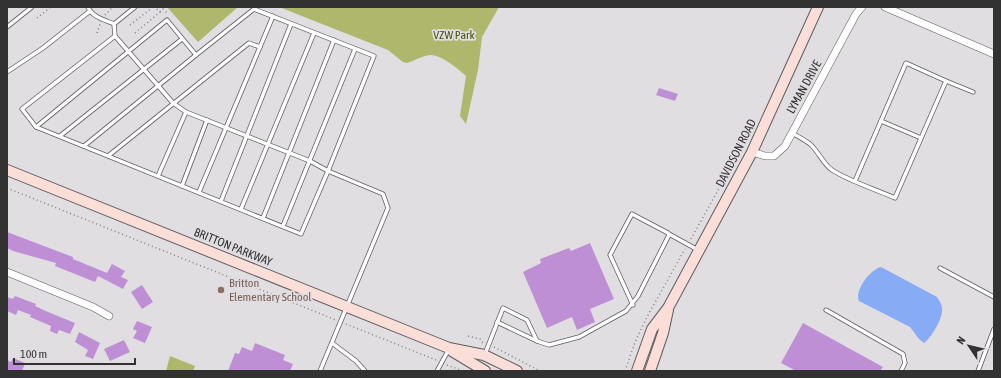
<svg xmlns="http://www.w3.org/2000/svg" width="1001" height="378" viewBox="0 0 1001 378" font-family="'Asap Condensed',sans-serif">
<style>
.green{fill:#aeb76c}
.water{fill:#87abf5}
.building{fill:#bf8fd6}
.lines{fill:none;stroke-linecap:round;stroke-linejoin:round}
.lane-casing{stroke:#5e5c5f;stroke-width:5}
.street-casing{stroke:#5e5c5f;stroke-width:8}
.secondary-casing{stroke:#5e5c5f;stroke-width:12}
.path{stroke:#838183;stroke-width:1.5;stroke-dasharray:1 3;stroke-linecap:butt}
.lane{stroke:#fff;stroke-width:3.5}
.street{stroke:#fff;stroke-width:7}
.secondary{stroke:#fbded7;stroke-width:10}
.education-dot{fill:#8d6e63;stroke:#e1dee2;stroke-width:1.5}
.labels{text-anchor:middle;stroke-width:3.5;stroke-linejoin:round;paint-order:stroke}
.park-label{font-size:12px;fill:#4c520f;stroke:#e1dee2}
.street-label{font-size:12px;fill:#333233;stroke:#e1dee2}
.education-label{font-size:12px;fill:#785e54;stroke:#e1dee2;text-anchor:start}
</style>
<rect width="100%" height="100%" fill="#e1dee2"/>
<g class="green">
<polygon points="167,7 238,7 198,42"/>
<path d="M279,7H499L482,37L478,70L466,124L460,116L466,76C457,68 443,56 431,55C424,55 414,61 407,63L403,62L388,50Z"/>
<polygon points="170,356 195,366 193,371 166,371"/>
</g>
<path class="water" d="M881,267L937,297C940,302 943,306 942,312C941,321 931,338 924,343L919,339L910,327L859,301C854,290 871,269 881,267Z"/>
<g class="building">
<polygon points="659,88 678,94 675,101 656,95"/>
<polygon points="7,232 73,257 73,259 107,273 112,264 125,271 121,277 128,280 123,289 98,276 95,282 55,266 56,263 13,251 7,248"/>
<polygon points="590,243 614,299 590,309 595,322 577,330 572,317 547,328 523,272 541,263 540,259 569,248 571,251"/>
<polygon points="142,285 153,302 142,309 131,292"/>
<polygon points="15,296 36,304 35,306 48,312 75,323 70,334 59,330 57,334 50,331 51,326 30,317 31,315 18,310 16,315 7,311 7,297 13,299"/>
<polygon points="137,321 152,327 145,343 133,338 137,331 133,329"/>
<polygon points="803,323 883,367 880,371 796,371 781,363"/>
<polygon points="79,332 100,343 93,359 85,356 88,350 75,342"/>
<polygon points="124,340 130,352 110,361 104,349"/>
<polygon points="255,343 285,355 283,360 293,364 290,371 228,371 235,353 239,354 242,347 252,351"/>
<polygon points="13,358 25,363 22,371 7,371 7,360 11,362"/>
</g>
<g class="lines">
<defs>
<g id="lane">
<path d="M88,7C92,17 105,20 114,24L135,7"/>
<polyline points="114,24 115,36 22,109 36,127 301,234 328,171 310,161 186,112 173,103 115,36"/>
<polyline points="7,27 32,7"/>
<polyline points="7,72 43,48 90,11"/>
<polyline points="946,81 973,92"/>
<polyline points="881,121 921,138"/>
<polyline points="36,127 167,20 196,55 254,9 374,56 328,171 383,194 388,208 320,371"/>
<path d="M792,133C797,136 805,140 810,144C819,152 823,164 832,170C851,182 875,189 895,198L946,81L906,63L855,181"/>
<polyline points="60,136 182,39"/>
<polyline points="84,146 196,55"/>
<polyline points="108,156 249,43 260,47"/>
<polyline points="158,176 186,112"/>
<polyline points="182,186 207,120"/>
<polyline points="199,192 273,16"/>
<polyline points="221,201 291,24"/>
<polyline points="241,209 314,33"/>
<polyline points="263,218 334,40"/>
<polyline points="283,226 355,49"/>
<polyline points="669,234 698,250"/>
<polyline points="940,268 994,297"/>
<polyline points="826,310 903,354 905,363 901,371"/>
<polyline points="497,322 537,341"/>
<polyline points="332,343 356,361 365,371"/>
<polyline points="485,354 503,308 527,320 537,341 549,345 579,337 626,311 638,296 669,235 668,233 632,214 610,255 633,305"/>
<polyline points="437,371 449,349"/>
<polyline points="978,371 994,329"/>
</g>
<g id="street">
<polyline points="885,7 994,54"/>
<polyline points="752,152 765,156 774,156 785,146 856,14 862,7"/>
<polyline points="7,272 93,307 109,316"/>
</g>
<g id="secondary">
<polyline points="7,170 449,348 484,355 517,371"/>
<polyline points="452,351 485,371"/>
<polyline points="637,371 652,329 668,308 752,152 818,7"/>
<polyline points="650,371 663,333 668,310"/>
</g>
</defs>
<use href="#lane" class="lane-casing"/>
<use href="#street" class="street-casing"/>
<use href="#secondary" class="secondary-casing"/>
<g class="path">
<polyline points="160,12 163,9 168,14"/>
<polyline points="105,15 113,7"/>
<polyline points="37,18 51,7"/>
<polyline points="130,25 153,7"/>
<polyline points="97,33 100,24"/>
<polyline points="135,33 160,12 155,7"/>
<polyline points="7,188 336,320"/>
<polyline points="691,239 727,174"/>
<polyline points="346,324 436,360"/>
<polyline points="468,336 480,339 483,343"/>
<polyline points="494,347 540,371"/>
<polyline points="447,365 463,371"/>
<polyline points="625,371 635,342 648,315 685,249"/>
</g>
<use href="#lane" class="lane"/>
<use href="#street" class="street"/>
<use href="#secondary" class="secondary"/>
</g>
<circle class="education-dot" cx="221" cy="290" r="4"/>
<g class="labels">
<g class="park-label">
<text x="454" y="39">VZW Park</text>
</g>
<g class="street-label">
<text transform="translate(804 87) rotate(-61)" y="4">LYMAN DRIVE</text>
<text transform="translate(736 153) rotate(-63)" y="4">DAVIDSON ROAD</text>
<text transform="translate(233 247) rotate(22)" y="4">BRITTON PARKWAY</text>
</g>
<g class="education-label">
<text x="229" y="287">Britton<tspan x="229" dy="14">Elementary School</tspan></text>
</g>
</g>
<rect width="1001" height="378" fill="none" stroke="#333233" stroke-width="16"/>
<g transform="translate(969 346) rotate(305)" stroke="#e1dee2" stroke-width="3" paint-order="stroke">
<path d="M0-3L7 15L0 10L-7 15Z" fill="#333233"/>
<text y="-6" font-size="11" font-weight="bold" text-anchor="middle" fill="#333233">N</text>
</g>
<path d="M14 358v6h121v-6" fill="none" stroke="#333233" stroke-width="2"/>
<text x="20" y="358" font-size="12" fill="#333233" stroke="#e1dee2" stroke-width="3" paint-order="stroke">100 m</text>
</svg>
